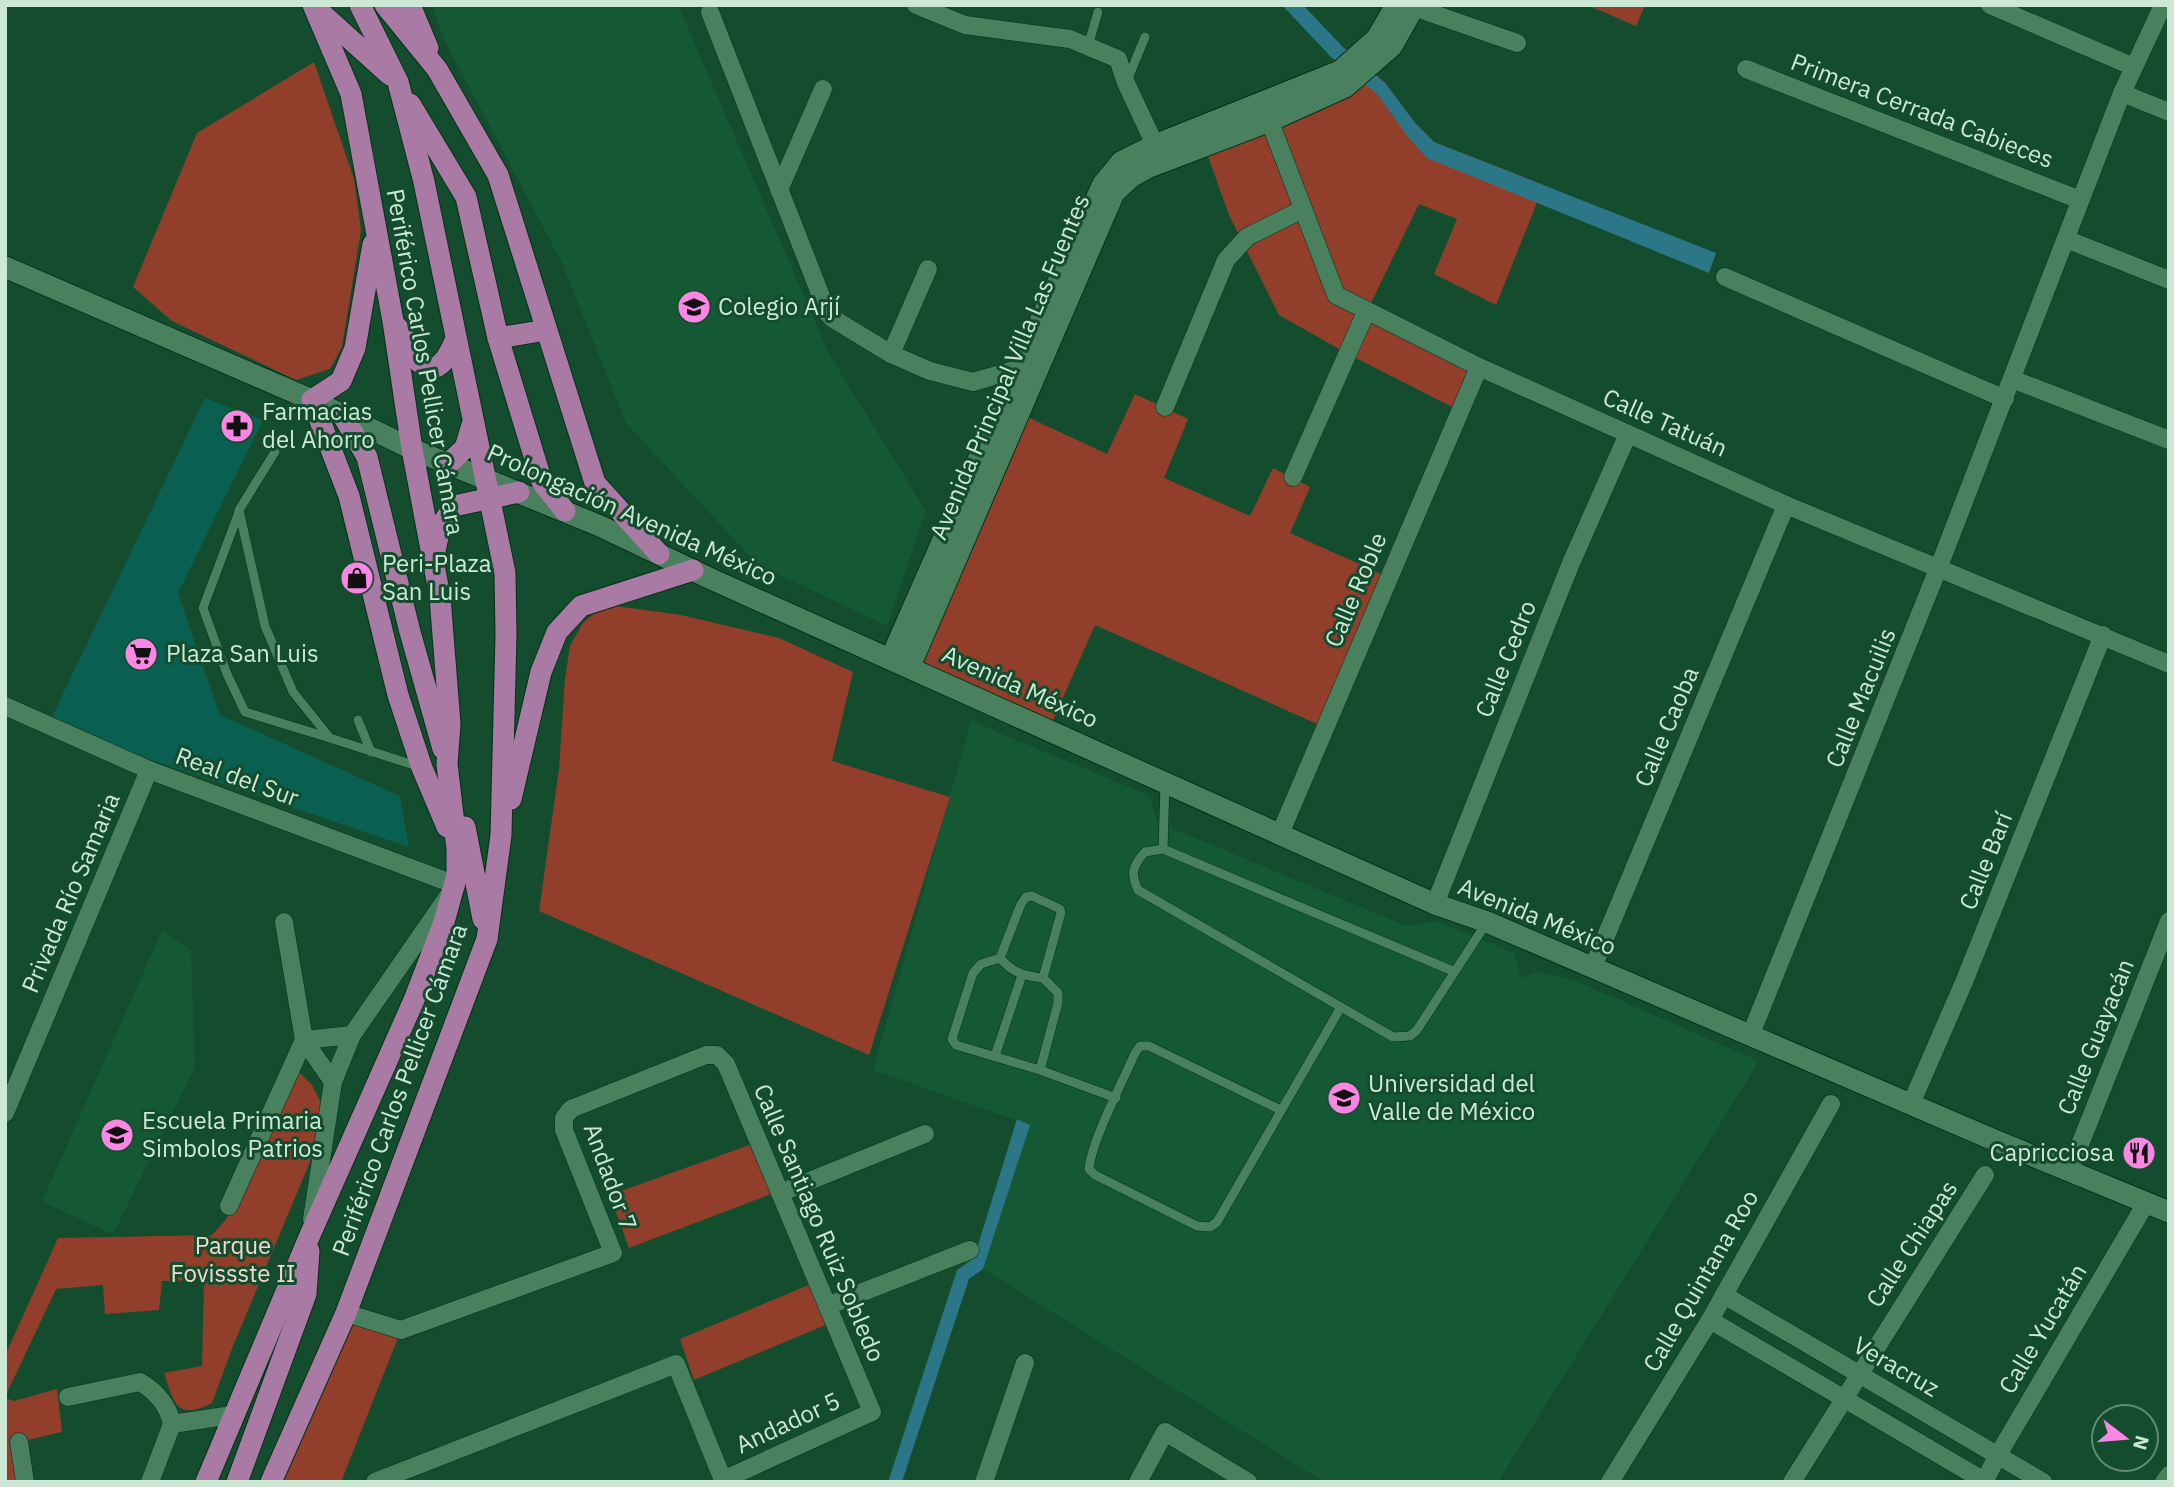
<svg xmlns="http://www.w3.org/2000/svg" width="2174" height="1487" viewBox="0 0 2174 1487" font-family="'IBM Plex Sans',sans-serif">
<style>
.built{fill:#155834}
.green{fill:#913f2b}
.water{fill:#2b7787}
.building{fill:#096050}
.lines{fill:none;stroke-linecap:round;stroke-linejoin:round}
.lane-casing{stroke:#043119;stroke-width:10}
.street-casing{stroke:#043119;stroke-width:19}
.secondary-casing{stroke:#043119;stroke-width:23}
.primary-casing{stroke:#043119;stroke-width:23}
.lane{stroke:#49805d;stroke-width:9}
.street{stroke:#49805d;stroke-width:18}
.secondary{stroke:#49805d;stroke-width:21}
.primary{stroke:#a97aa4;stroke-width:21}
.labels{text-anchor:middle;stroke-width:6;stroke-linejoin:round;paint-order:stroke}
.street-label{font-size:24px;fill:#cde9d6;stroke:#144d2e}
.poi-label{font-size:24px;fill:#cde9d6;stroke:#144d2e;text-anchor:start}
.park-label{font-size:24px;fill:#f3d8d1;stroke:#144d2e}
</style>
<rect width="100%" height="100%" fill="#144d2e"/>
<g class="built">
<polygon points="431,5 678,5 829,354 926,511 887,626 757,564 626,423 561,261 446,43"/>
<polygon points="971,721 1150,796 1157,822 1406,926 1437,921 1514,953 1521,978 1538,971 1578,982 1759,1061 1498,1482 1324,1482 983,1269 1029,1125 873,1070"/>
<polygon points="162,930 191,950 195,1067 113,1234 42,1202"/>
</g>
<g class="green">
<polygon points="1587,5 1645,5 1636,26"/>
<polygon points="314,62 354,179 361,230 342,347 330,369 296,380 172,321 133,287 197,133"/>
<polygon points="1368,67 1386,84 1415,123 1434,142 1544,185 1496,305 1434,274 1457,219 1419,204 1367,311 1479,367 1460,411 1348,354 1279,315 1229,215 1204,145"/>
<polygon points="1135,394 1188,419 1164,478 1250,516 1273,468 1310,487 1290,533 1388,577 1324,727 1095,625 1049,729 910,666 1019,413 1107,454"/>
<polygon points="616,606 681,615 779,638 853,672 832,761 950,797 869,1055 539,911 559,769 565,679 570,646 583,623 596,612"/>
<path d="M299,1072L312,1085L321,1103L317,1145L233,1346L212,1403C176,1421 174,1403 164,1373L202,1366L204,1280L162,1281L159,1310L105,1314L103,1285L56,1289L5,1397V1356L58,1238L212,1235L227,1218Z"/>
<polygon points="758,1142 774,1193 629,1248 610,1195"/>
<polygon points="811,1284 828,1324 694,1380 680,1339"/>
<polygon points="346,1313 401,1330 341,1482 271,1482"/>
<polygon points="57,1389 62,1432 19,1442 26,1482 5,1482 5,1398 14,1401"/>
</g>
<g class="water">
<polygon points="1282,5 1303,5 1343,47 1386,84 1415,123 1434,142 1716,253 1709,273 1427,158 1408,137 1377,94 1331,57"/>
<polygon points="1017,1119 1030,1125 983,1269 969,1279 902,1482 888,1482 957,1270 974,1258"/>
</g>
<polygon class="building" points="205,398 263,420 178,593 220,715 400,796 409,847 48,725"/>
<g class="lines">
<defs>
<g id="lane">
<polyline points="1088,46 1098,12"/>
<polyline points="1127,81 1145,37"/>
<polyline points="275,452 239,510 265,626 293,692 330,738 420,767"/>
<polyline points="239,512 203,608 227,674 245,712 330,738"/>
<polyline points="358,720 371,752"/>
<polyline points="1163,849 1165,784"/>
<path d="M1000,958C1013,973 1024,976 1043,978"/>
<path d="M1453,971L1163,849L1145,852C1133,865 1130,873 1138,890L1393,1037L1410,1036L1417,1030L1487,922"/>
<polyline points="995,1056 1022,975"/>
<polyline points="1040,1070 1058,1003 1058,993 1043,978 1061,913 1060,909 1032,896 1026,897 1021,904 1000,958 981,964 973,973 952,1039 956,1045 1040,1070 1116,1098"/>
<path d="M1281,1110L1149,1046H1140L1135,1053C1123,1081 1091,1142 1089,1169L1095,1175L1197,1226L1210,1227L1217,1222L1341,1007"/>
</g>
<g id="street">
<polyline points="916,5 965,25 1070,39 1118,59 1126,83 1155,145"/>
<polyline points="1408,5 1517,43"/>
<polyline points="1990,5 2134,67"/>
<polyline points="710,12 828,314 832,318 891,354 930,371 973,382 1018,369"/>
<polyline points="1746,69 2080,200"/>
<polyline points="2122,93 2169,112"/>
<polyline points="1265,109 1336,295 1479,367 1786,505 2169,664"/>
<polyline points="779,190 823,89"/>
<polyline points="2066,239 2169,280"/>
<polyline points="1725,277 2005,399"/>
<polyline points="891,354 928,269"/>
<polyline points="2012,379 2169,440"/>
<polyline points="1165,407 1226,260 1247,237 1303,209"/>
<polyline points="1293,477 1366,312"/>
<polyline points="5,706 149,770 456,885 352,1035 333,1082 312,1219"/>
<polyline points="1280,834 1479,367"/>
<polyline points="1435,904 1571,563 1628,434"/>
<polyline points="284,922 304,1040 333,1082"/>
<polyline points="1593,967 1786,505"/>
<polyline points="1751,1034 1938,569 2122,93 2163,5"/>
<polyline points="304,1040 352,1035"/>
<polyline points="1911,1104 1964,982 2103,635"/>
<polyline points="5,1113 149,770"/>
<polyline points="2069,1172 2169,921"/>
<polyline points="780,1193 925,1134"/>
<polyline points="229,1206 304,1040"/>
<polyline points="1724,1295 2043,1482"/>
<polyline points="827,1306 970,1250"/>
<polyline points="346,1313 401,1330 613,1253 564,1130 564,1118 571,1109 706,1055 717,1055 726,1064 872,1412 723,1480 676,1364 375,1482"/>
<polyline points="1710,1320 1986,1482"/>
<path d="M68,1397L140,1382C157,1392 168,1405 172,1424L232,1415"/>
<polyline points="19,1442 25,1482"/>
<polyline points="150,1482 172,1424"/>
<polyline points="984,1482 1025,1363"/>
<polyline points="1138,1482 1165,1432 1248,1482"/>
<polyline points="1610,1482 1710,1320 1831,1104"/>
<polyline points="1792,1482 1985,1175"/>
<polyline points="1984,1482 1998,1455 2146,1203"/>
<polyline points="2164,1482 2169,1475"/>
</g>
<g id="secondary">
<polyline points="5,267 312,400 412,449 600,526 709,578 1435,904 1487,922 1994,1140 2169,1212"/>
<polyline points="891,658 1018,369 1103,184 1121,162 1155,145 1340,71 1377,38 1396,5"/>
<polyline points="910,666 1114,193 1131,177 1147,168 1270,121 1345,87 1392,46 1415,5"/>
</g>
<g id="primary">
<polyline points="385,5 437,69 498,175 595,483 659,554"/>
<polyline points="410,5 428,48"/>
<polyline points="320,12 390,75"/>
<polyline points="410,104 466,197 498,338 542,482 565,511"/>
<polyline points="373,244 355,348 341,381 312,400 349,496 398,695 422,768 447,827"/>
<path d="M398,328L419,362L431,369C445,366 450,351 456,339"/>
<polyline points="498,338 546,330"/>
<polyline points="342,414 367,457 410,632 443,749"/>
<polyline points="449,463 465,448 472,425"/>
<polyline points="435,551 440,527 454,506 519,492"/>
<polyline points="511,799 541,672 557,632 581,606 693,570"/>
<polyline points="465,827 483,919"/>
<polyline points="206,1482 310,1235 414,1000 444,922 457,875 457,849 447,764 450,724 440,597 412,449 393,321 351,94 313,5"/>
<polyline points="237,1482 306,1294 309,1251"/>
<polyline points="271,1482 346,1313 487,939 501,835 506,635 505,573 424,182 398,82 360,5"/>
</g>
</defs>
<use href="#lane" class="lane-casing"/>
<use href="#street" class="street-casing"/>
<use href="#secondary" class="secondary-casing"/>
<use href="#primary" class="primary-casing"/>
<use href="#lane" class="lane"/>
<use href="#street" class="street"/>
<use href="#secondary" class="secondary"/>
<use href="#primary" class="primary"/>
</g>
<defs>
<symbol id="school-disc" viewBox="-11 -11 22 22"><circle r="9.5" fill="#fb86e4" stroke="#144d2e"/><path d="M0-5L7-2L0 1L-7-2ZM-4 1L0 2.5L4 1V4Q0 6-4 4Z" fill="#111"/></symbol>
<symbol id="pharmacy-disc" viewBox="-11 -11 22 22"><circle r="9.5" fill="#fb86e4" stroke="#144d2e"/><path d="M-2-6h4v4h4v4h-4v4h-4v-4h-4v-4h4Z" fill="#111"/></symbol>
<symbol id="shop-disc" viewBox="-11 -11 22 22"><circle r="9.5" fill="#fb86e4" stroke="#144d2e"/><path d="M-5-2.5h2.3a2.7 3.5 0 0 1 5.4 0H5L5.5 6h-11ZM-1.5-2.5h3a1.5 2.3 0 0 0-3 0Z" fill="#111"/></symbol>
<symbol id="supermarket-disc" viewBox="-11 -11 22 22"><circle r="9.5" fill="#fb86e4" stroke="#144d2e"/><path d="M-6-5.5h2.5l.6 2H6L4.5 2H-2.5L-4.4-4H-6ZM-1.5 3.2a1.3 1.3 0 1 0 .1 0ZM3 3.2a1.3 1.3 0 1 0 .1 0Z" fill="#111"/></symbol>
<symbol id="university-disc" viewBox="-11 -11 22 22"><circle r="9.5" fill="#fb86e4" stroke="#144d2e"/><path d="M0-5L7-2L0 1L-7-2ZM-4 1L0 2.5L4 1V4Q0 6-4 4Z" fill="#111"/></symbol>
<symbol id="restaurant-disc" viewBox="-11 -11 22 22"><circle r="9.5" fill="#fb86e4" stroke="#144d2e"/><path d="M-5-6h1v4h1v-4h1v4h1v-4h1v5L-1.5 .5V6h-2V.5L-5-1ZM5-6V6H3V1.5H1.5Q1.5-4 5-6Z" fill="#111"/></symbol>
</defs>
<g fill-rule="evenodd">
<use href="#school-disc" x="675" y="288" width="38" height="38"/>
<use href="#pharmacy-disc" x="218" y="407" width="38" height="38"/>
<use href="#shop-disc" x="338" y="559" width="38" height="38"/>
<use href="#supermarket-disc" x="122" y="635" width="38" height="38"/>
<use href="#university-disc" x="1325" y="1079" width="38" height="38"/>
<use href="#school-disc" x="98" y="1116" width="38" height="38"/>
<use href="#restaurant-disc" x="2120" y="1134" width="38" height="38"/>
</g>
<g class="labels">
<g class="street-label">
<text transform="translate(1922 111) rotate(21)" y="8">Primera Cerrada Cabieces</text>
<text transform="translate(425 362) rotate(80)" y="8">Periférico Carlos Pellicer Cámara</text>
<text transform="translate(1010 367) rotate(-67)" y="8">Avenida Principal Villa Las Fuentes</text>
<text transform="translate(1665 423) rotate(24)" y="8">Calle Tatuán</text>
<text transform="translate(632 515) rotate(24)" y="8">Prolongación Avenida México</text>
<text transform="translate(1356 590) rotate(-67)" y="8">Calle Roble</text>
<text transform="translate(1506 659) rotate(-68)" y="8">Calle Cedro</text>
<text transform="translate(1020 687) rotate(24)" y="8">Avenida México</text>
<text transform="translate(1861 698) rotate(-68)" y="8">Calle Macuilis</text>
<text transform="translate(1667 727) rotate(-67)" y="8">Calle Caoba</text>
<text transform="translate(237 777) rotate(20)" y="8">Real del Sur</text>
<text transform="translate(1986 861) rotate(-68)" y="8">Calle Barí</text>
<text transform="translate(71 893) rotate(-67)" y="8">Privada Río Samaria</text>
<text transform="translate(1537 917) rotate(22)" y="8">Avenida México</text>
<text transform="translate(2096 1037) rotate(-68)" y="8">Calle Guayacán</text>
<text transform="translate(400 1090) rotate(-70)" y="8">Periférico Carlos Pellicer Cámara</text>
<text transform="translate(610 1177) rotate(70)" y="8">Andador 7</text>
<text transform="translate(819 1223) rotate(67)" y="8">Calle Santiago Ruiz Sobledo</text>
<text transform="translate(1912 1244) rotate(-57)" y="8">Calle Chiapas</text>
<text transform="translate(1701 1281) rotate(-60)" y="8">Calle Quintana Roo</text>
<text transform="translate(2043 1329) rotate(-59)" y="8">Calle Yucatán</text>
<text transform="translate(1896 1367) rotate(30)" y="8">Veracruz</text>
<text transform="translate(788 1423) rotate(-25)" y="8">Andador 5</text>
</g>
<g class="poi-label">
<text x="718" y="315">Colegio Arjí</text>
<text x="262" y="420">Farmacias<tspan x="262" dy="28">del Ahorro</tspan></text>
<text x="382" y="572">Peri-Plaza<tspan x="382" dy="28">San Luis</tspan></text>
<text x="166" y="662">Plaza San Luis</text>
<text x="1368" y="1092">Universidad del<tspan x="1368" dy="28">Valle de México</tspan></text>
<text x="142" y="1129">Escuela Primaria<tspan x="142" dy="28">Simbolos Patrios</tspan></text>
<text x="2114" y="1161" text-anchor="end">Capricciosa</text>
</g>
<g class="park-label">
<text x="233" y="1254">Parque<tspan x="233" dy="28">Fovissste II</tspan></text>
</g>
</g>
<rect width="2174" height="1487" fill="none" stroke="#cde9d6" stroke-width="14"/>
<g transform="translate(2125 1438) rotate(106)"><circle r="33" fill="#144d2e" stroke="#5e8b71" stroke-width="2"/>
<path d="M0-5L12 26L0 18L-12 26Z" fill="#fb86e4"/>
<text y="-10" font-size="19" font-weight="bold" text-anchor="middle" fill="#cde9d6">N</text>
</g>
</svg>
